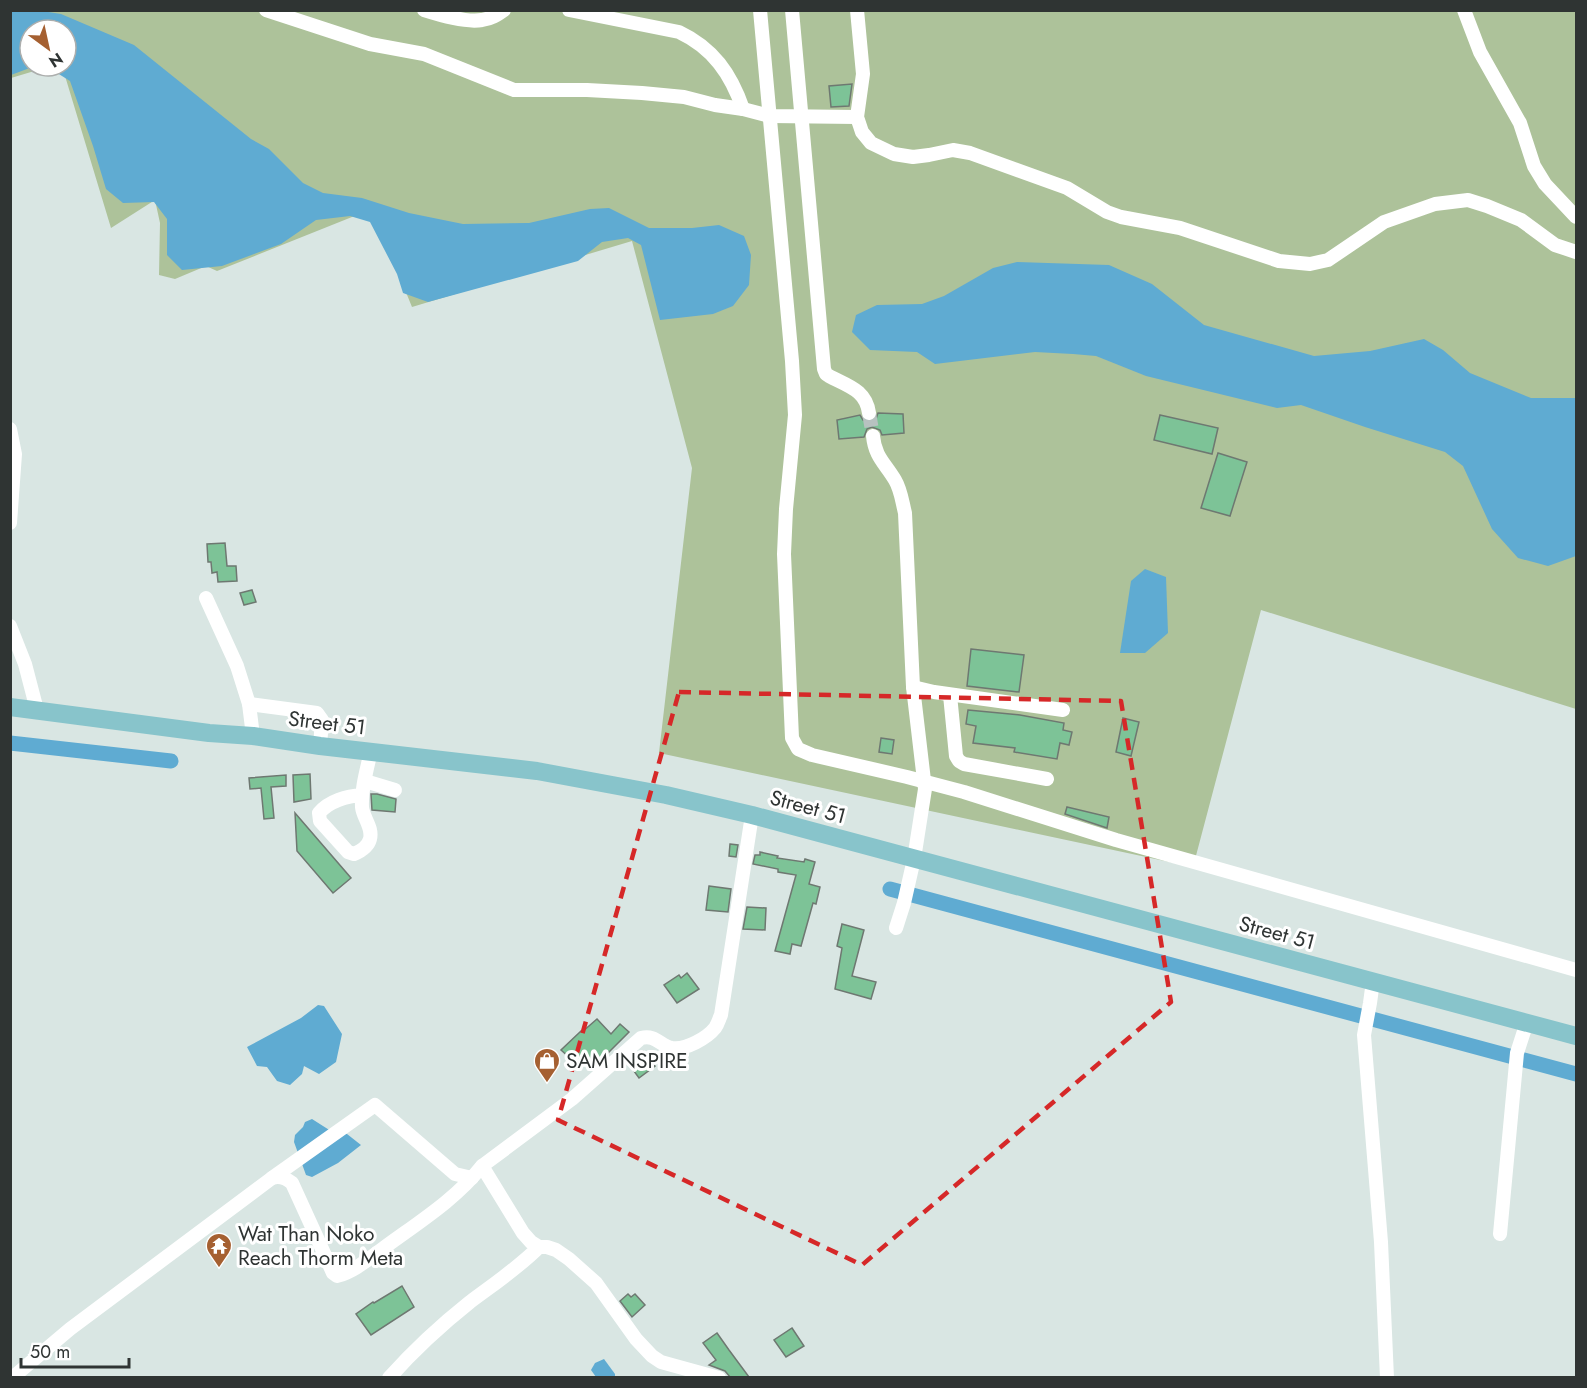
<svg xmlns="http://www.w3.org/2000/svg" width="1587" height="1388" viewBox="0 0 1587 1388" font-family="Jost,sans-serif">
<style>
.green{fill:#adc29a}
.water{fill:#5fabd2}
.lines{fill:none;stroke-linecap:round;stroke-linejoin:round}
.canal{stroke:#5fabd2;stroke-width:15}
.building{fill:#7dc397;stroke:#6e7871;stroke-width:1.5}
.minor-tunnel{stroke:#b7c2c0;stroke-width:14;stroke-dasharray:14 7;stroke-linecap:butt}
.minor{stroke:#fff;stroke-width:14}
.major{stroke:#88c4cb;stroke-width:18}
.marked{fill:none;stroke:#d62828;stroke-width:4.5;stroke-dasharray:12 8;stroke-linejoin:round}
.labels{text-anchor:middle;stroke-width:6;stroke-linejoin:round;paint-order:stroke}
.street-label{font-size:21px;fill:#2f3433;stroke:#fff}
.poi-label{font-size:21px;fill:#2f3433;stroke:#fff;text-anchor:start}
</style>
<rect width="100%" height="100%" fill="#d9e6e3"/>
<polygon class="green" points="11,10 1576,11 1576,709 1261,610 1193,867 659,753 692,468 632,241 412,307 372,209 217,271 206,266 175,279 159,275 160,223 155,200 111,228 62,66 66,66 66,30 30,30 30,66 51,66 11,78"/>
<g class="water">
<polygon points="10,11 42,11 61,14 134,45 251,139 269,149 303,183 323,193 362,198 409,213 463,224 529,223 590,209 609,208 649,228 692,228 719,225 744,236 751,255 749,285 733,306 713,314 660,320 641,245 628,238 602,242 578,261 428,302 403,293 397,274 370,222 350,216 316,220 281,244 222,266 182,270 167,255 167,219 154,202 123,203 106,189 93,146 70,81 46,66 66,66 66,30 30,30 30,66 35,66 11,75"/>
<polygon points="1017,262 1109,265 1152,284 1204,325 1314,356 1370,351 1424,339 1443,350 1470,373 1531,398 1576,398 1576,556 1548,566 1518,558 1492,529 1463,466 1445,452 1365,427 1301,405 1277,408 1146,376 1096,356 1073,354 1035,352 935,364 917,352 870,350 852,332 856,315 877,305 922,304 944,296 993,268"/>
<polygon points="1145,569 1166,577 1168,633 1145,653 1120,653 1131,581"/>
<polygon points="318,1005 324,1006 342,1034 336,1062 319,1074 304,1066 302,1074 290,1085 277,1081 267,1067 257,1066 247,1047 301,1018"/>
<polygon points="312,1119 334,1133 347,1134 361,1145 338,1163 312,1177 306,1175 294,1142 295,1135 303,1127 305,1122"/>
<polygon points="604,1359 615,1374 615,1377 596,1377 591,1370 595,1363"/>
</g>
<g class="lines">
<g class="canal">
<polyline points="10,743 171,761"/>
<polyline points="890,889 1576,1074"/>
</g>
</g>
<g class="building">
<polygon points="852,84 849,106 831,107 829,86"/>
<polygon points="878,413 903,414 904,433 882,435 880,430 872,427 867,429 864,437 839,439 837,420 860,415 863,420 870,422 876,419"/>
<polygon points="1160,415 1218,428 1212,454 1154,440"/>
<polygon points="1218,453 1247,462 1230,516 1201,508"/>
<polygon points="225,543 227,566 236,566 237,581 218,582 217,572 212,573 211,562 208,562 207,544"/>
<polygon points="252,590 256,602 244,605 240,593"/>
<polygon points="971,649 1024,655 1019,692 967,686"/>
<polygon points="968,710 1020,715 1064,723 1063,730 1072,732 1069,745 1060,743 1057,759 1014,752 1015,748 973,743 976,726 966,724"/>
<polygon points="1123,718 1139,722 1131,756 1116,752"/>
<polygon points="881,738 894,740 892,754 879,752"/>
<polygon points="310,774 311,799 294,802 293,775"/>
<polygon points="286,775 286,786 271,787 274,818 264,819 261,788 250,789 249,778"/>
<polygon points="371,794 377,794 396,799 395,812 372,810"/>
<polygon points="1067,807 1109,817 1107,828 1065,814"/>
<polygon points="295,813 351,878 333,893 297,851"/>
<polygon points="730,844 738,845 736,857 729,856"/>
<polygon points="760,852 778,856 777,858 804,862 805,859 815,862 809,884 820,887 816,904 813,903 801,946 792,944 790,954 775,951 796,875 778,872 778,869 753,864 755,855 760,855"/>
<polygon points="709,886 731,889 728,912 706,910"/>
<polygon points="747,907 766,908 765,930 743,929"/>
<polygon points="842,924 864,930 852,976 876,982 871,999 835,989 842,948 837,946"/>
<polygon points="687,973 699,989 677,1003 664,985 679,975 681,978"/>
<polygon points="597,1019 611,1034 620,1024 629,1032 592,1069 576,1053 570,1058 561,1050 581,1031 582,1032"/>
<polygon points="643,1051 655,1066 639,1078 628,1063"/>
<polygon points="402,1286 414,1307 371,1335 356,1314 373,1302 374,1303"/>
<polygon points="628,1294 631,1297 635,1294 645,1305 632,1317 620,1301"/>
<polygon points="792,1328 804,1346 786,1357 774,1340"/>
<polygon points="717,1333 729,1350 749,1377 730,1377 725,1371 709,1365 716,1360 703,1343"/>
</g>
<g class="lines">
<polyline class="minor-tunnel" points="869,413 873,436"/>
<g class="minor">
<polyline points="266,10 370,44 424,54 514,90 587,90 642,93 684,97 715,105 743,109 770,116 857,117"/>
<path d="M424,10C440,15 466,23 482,20C491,19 497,15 504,10"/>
<path d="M569,10L679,32C713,48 731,74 743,109"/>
<polyline points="760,10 792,361 795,415 786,509 784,554 792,738 798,749 812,755 907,777 964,792 1116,840 1576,970"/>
<path d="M792,10L824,369L826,374L829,376C848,386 866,390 869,413"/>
<polyline points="857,10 863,74 857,117 862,132 871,143 894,154 913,157 929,155 953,150 970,153 1067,188 1107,212 1121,217 1180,228 1279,261 1310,264 1328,260 1384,222 1435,204 1468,200 1487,206 1521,220 1555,245 1576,252"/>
<polyline points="1464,10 1480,52 1520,123 1534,166 1545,184 1576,217"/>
<polyline points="10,429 15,454 10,523"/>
<path d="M873,436C875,457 885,463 895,480C901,490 902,501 905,513L913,687L925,789L914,859L904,903L896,928"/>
<polyline points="206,598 237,666 249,704 253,736"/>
<polyline points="10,626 25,664 37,710"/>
<polyline points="913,687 934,692 1063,710"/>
<polyline points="950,695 956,756 959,761 964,764 1047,779"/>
<polyline points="249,704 317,713 322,720 320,746"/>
<polyline points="365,781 395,790"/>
<path d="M362,795C347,796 329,801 319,813L320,821L348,852L354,854C361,851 368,847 370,839C373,827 363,818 362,807C361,789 367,769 371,751"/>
<polyline points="1373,981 1370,1003 1364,1035 1381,1242 1387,1378"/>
<polyline points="272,1178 375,1105 455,1174 472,1178"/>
<polyline points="1500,1234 1517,1053 1527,1022"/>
<path d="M12,1378L70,1329L272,1178C280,1175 286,1178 292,1183L333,1273L337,1276C354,1272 371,1257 385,1247C419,1222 456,1199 482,1166"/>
<path d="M389,1378C414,1350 441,1325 470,1302C494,1284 518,1268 539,1247"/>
<path d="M719,1378L661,1362L652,1356L636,1339L596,1283L569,1259L556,1250L547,1247H539L531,1242L523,1233L482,1166L572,1099L641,1038C656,1034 660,1046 672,1048C686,1050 707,1038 715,1028C718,1024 719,1019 721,1015L752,815"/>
</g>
<polyline class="major" points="10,707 209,733 253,736 320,746 537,771 666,795 752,815 1576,1036"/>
</g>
<path class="marked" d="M679,692L1121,701L1171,1002L862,1265L558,1120Z"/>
<defs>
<symbol id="shop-pin" viewBox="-11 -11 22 30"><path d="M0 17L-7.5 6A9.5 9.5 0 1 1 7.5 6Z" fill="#a56031" stroke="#fff"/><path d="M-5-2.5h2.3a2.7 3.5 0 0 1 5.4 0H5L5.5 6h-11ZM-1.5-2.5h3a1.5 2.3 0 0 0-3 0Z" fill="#fff"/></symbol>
<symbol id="temple-pin" viewBox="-11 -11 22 30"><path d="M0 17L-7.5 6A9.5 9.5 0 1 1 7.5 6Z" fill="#a56031" stroke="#fff"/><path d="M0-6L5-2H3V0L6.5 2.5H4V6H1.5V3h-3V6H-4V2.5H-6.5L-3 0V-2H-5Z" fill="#fff"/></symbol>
</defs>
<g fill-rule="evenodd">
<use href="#shop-pin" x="532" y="1046" width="30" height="40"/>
<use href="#temple-pin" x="204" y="1231" width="30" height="40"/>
</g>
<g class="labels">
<g class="street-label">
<text transform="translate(327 723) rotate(7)" y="7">Street 51</text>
<text transform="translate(808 807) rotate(15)" y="7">Street 51</text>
<text transform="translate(1277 933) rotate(15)" y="7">Street 51</text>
</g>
<g class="poi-label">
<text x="566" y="1068">SAM INSPIRE</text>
<text x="238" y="1241">Wat Than Noko<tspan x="238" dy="24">Reach Thorm Meta</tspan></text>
</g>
</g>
<rect width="1587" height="1388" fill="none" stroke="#2f3433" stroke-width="24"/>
<g transform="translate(48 48) rotate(147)"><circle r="28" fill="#ffffff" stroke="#acaead" stroke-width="1.5"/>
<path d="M0-4.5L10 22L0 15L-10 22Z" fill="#a56031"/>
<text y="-9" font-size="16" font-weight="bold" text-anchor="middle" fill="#2f3433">N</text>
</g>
<path d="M21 1358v9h108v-9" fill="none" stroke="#2f3433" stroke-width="3"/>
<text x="30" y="1358" font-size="18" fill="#2f3433" stroke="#ffffff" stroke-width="4.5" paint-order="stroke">50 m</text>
</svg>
